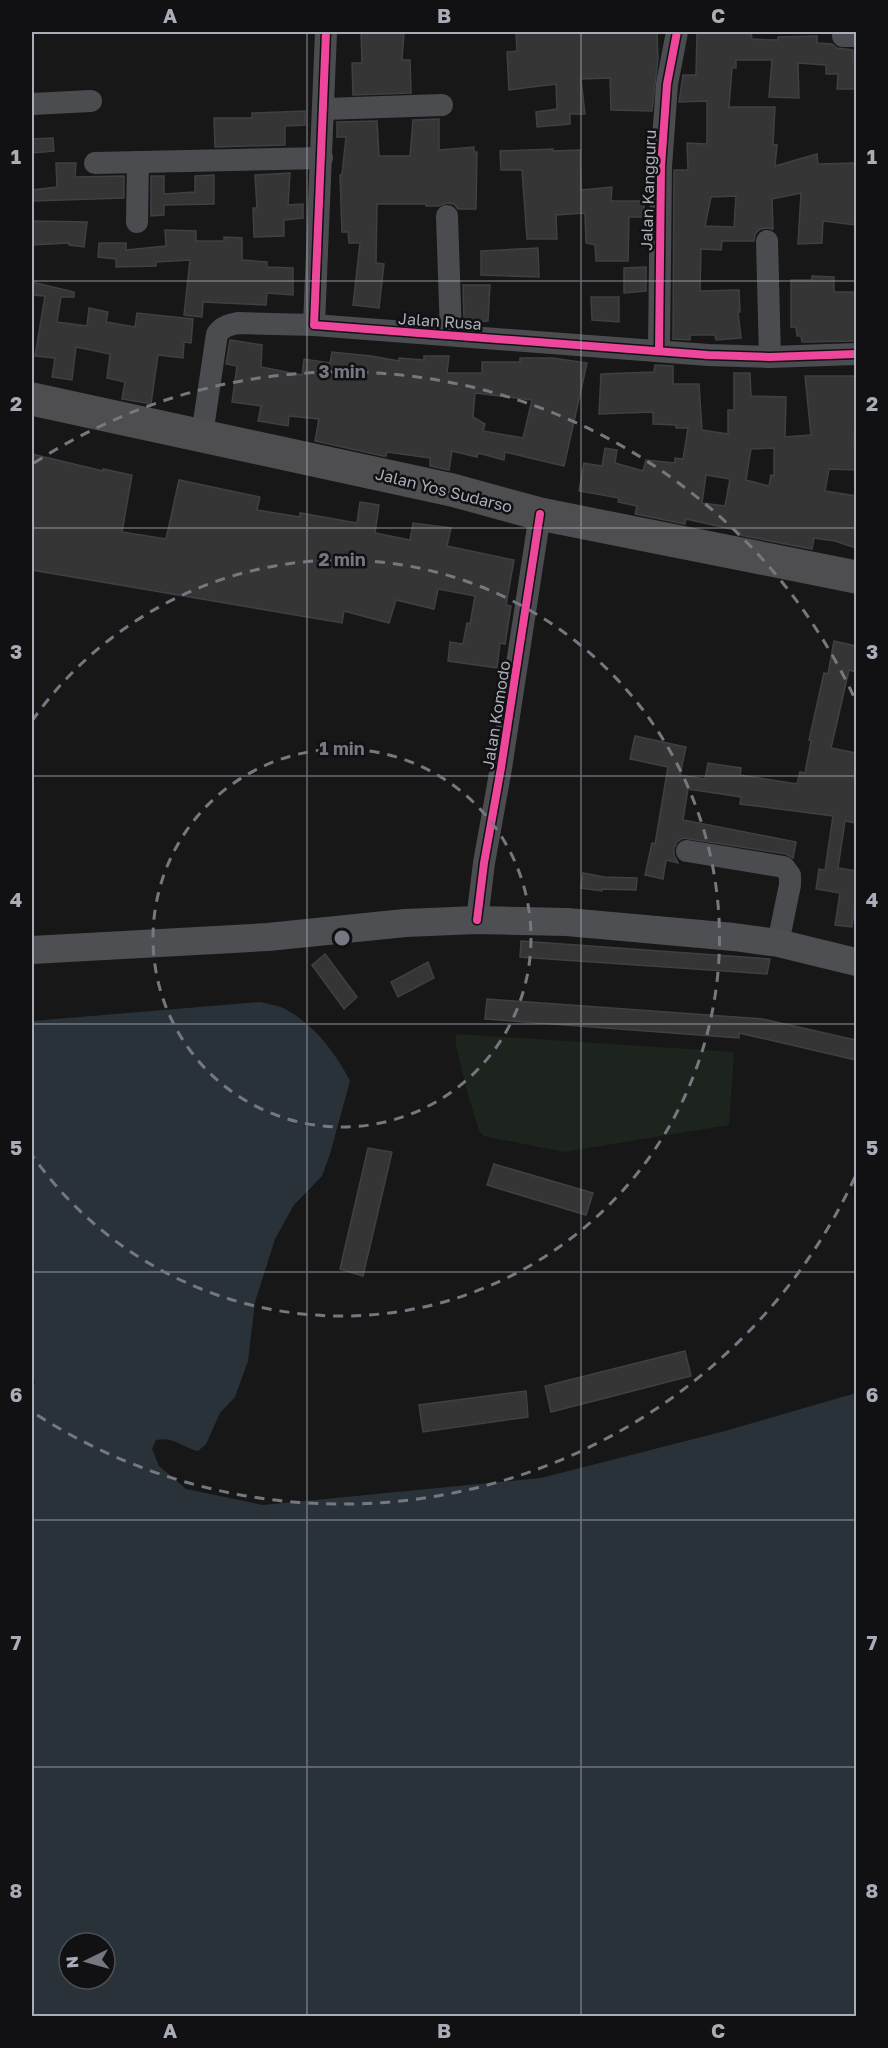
<svg xmlns="http://www.w3.org/2000/svg" width="888" height="2048" viewBox="0 0 888 2048" font-family="'Golos Text',sans-serif">
<style>
.green{fill:#1d241e}
.water{fill:#2a3239;fill-rule:evenodd}
.building{fill:#353536;stroke:#3f4043;stroke-width:1.5;fill-rule:evenodd}
.lines{fill:none;stroke-linecap:round;stroke-linejoin:round}
.minor{stroke:#4b4c50;stroke-width:22}
.major{stroke:#4d4f52;stroke-width:28}
.highway{stroke:#4e4e51;stroke-width:33}
.cycleway-casing{stroke:#111113;stroke-width:11}
.cycleway{stroke:#ed469a;stroke-width:8}
.grid{fill:none;stroke:#a8adb8;stroke-width:1.5;stroke-opacity:0.55}
.ring{fill:none;stroke:#757880;stroke-width:3;stroke-dasharray:10 8}
.labels{text-anchor:middle;stroke-width:5;stroke-linejoin:round;paint-order:stroke}
.street-label{font-size:16px;fill:#a8adb8;stroke:#111113}
.centre{fill:#757880;stroke:#111113;stroke-width:3}
.ring-label{font-size:18px;text-anchor:middle;font-weight:bold;fill:#757880;stroke:#111113;stroke-width:5;stroke-linejoin:round;paint-order:stroke}
.neatline{fill:none;stroke:#a8adb8;stroke-width:2}
.grid-label{font-size:20px;text-anchor:middle;font-weight:bold;fill:#a8adb8}
</style>
<rect width="100%" height="100%" fill="#171717"/>
<polygon class="green" points="457,1034 734,1052 729,1125 564,1152 484,1136 479,1131 465,1084 455,1040"/>
<path class="water" d="M260,1002C268,1004 276,1005 283,1008C312,1022 336,1053 350,1081L330,1154L322,1176L294,1205L275,1239L255,1302L248,1361L235,1397L220,1413L206,1444L198,1451C181,1447 174,1436 156,1440L152,1449L159,1466L186,1489L263,1505L541,1478L725,1431L856,1393V2016H32V1393L35,1381L32,1374V1021ZM69,1943H105V1979H69Z"/>
<g class="building">
<polygon points="361,32 404,32 402,60 410,60 411,93 353,95 352,63 362,63"/>
<polygon points="516,32 657,32 658,59 652,111 611,110 610,78 581,79 585,114 570,114 570,124 537,127 536,112 557,109 556,84 509,90 507,52 517,51"/>
<path d="M697,32H751L752,39L778,40V37L817,36V43L832,44L837,48L853,50V63H856V89H837L838,74H826V65L798,63L799,98L769,97L772,60H736V68H732L729,107H775L773,145H777L775,166L817,154L818,164L856,163V225L823,221L822,243L798,244L801,193L772,199L773,229L767,228L760,229L755,234L754,241H722L721,250L701,249L700,291L739,290L740,312H738L741,338L716,340L715,335H690V340L673,339L674,170H688L687,143L707,144V101L679,102L683,75H696ZM736,196L734,227L705,226L711,197Z"/>
<polygon points="305,111 305,125 285,126 285,145 215,147 214,118 252,118 252,113"/>
<polygon points="439,119 439,150 474,147 474,152 477,152 476,209 458,209 454,204 447,203 438,206 426,206 426,204 377,204 376,263 384,264 379,308 353,305 360,243 349,243 348,232 342,232 340,175 342,174 346,137 337,137 337,122 377,121 379,156 410,156 413,120"/>
<polygon points="53,138 54,151 32,153 32,139"/>
<polygon points="553,149 553,151 580,150 581,190 612,187 611,201 644,201 644,217 629,217 628,261 596,261 595,245 586,243 585,213 556,215 557,239 527,239 522,170 501,170 500,151"/>
<polygon points="56,163 76,163 75,177 124,176 124,198 32,201 32,190 57,187"/>
<polygon points="290,173 288,205 303,204 303,218 284,220 284,236 254,237 253,208 257,208 255,175"/>
<polygon points="214,175 214,204 164,205 164,215 151,216 151,176 164,176 164,194 195,192 195,176"/>
<polygon points="32,221 87,222 84,247 69,245 69,243 32,245"/>
<polygon points="165,230 196,231 196,241 224,241 224,237 242,238 242,260 267,262 267,267 293,268 293,295 267,293 266,305 203,302 202,317 184,315 190,260 156,262 156,266 116,267 116,259 98,257 99,243 126,243 126,250 166,246"/>
<polygon points="538,248 539,277 481,275 481,251"/>
<polygon points="646,267 646,291 624,293 624,268"/>
<polygon points="812,276 834,277 834,292 856,292 856,341 802,342 801,336 797,336 796,327 791,327 791,280 812,280"/>
<polygon points="32,282 74,292 74,297 61,297 57,322 87,326 89,308 108,312 106,322 135,327 137,313 193,319 191,343 184,342 183,358 158,355 151,404 122,399 125,382 107,378 110,354 76,347 72,380 52,377 55,358 35,356 45,296 32,295"/>
<polygon points="463,285 490,285 488,321 464,323"/>
<polygon points="591,297 619,297 619,322 592,320"/>
<path d="M230,340L262,345L261,367L302,375L304,359L330,363L332,352L371,356L399,361V358L424,360V356H449L447,373H482V362H520V358H553L587,363L564,466L505,452L504,460L478,453L477,457L452,451L449,470L430,466V458L387,452L386,456H383L315,441L319,419L289,416L288,426L258,421L261,406L232,402L237,366L226,364ZM475,393L532,400L523,438L483,431L485,424L473,417Z"/>
<path d="M655,365L673,366V384H699L702,430L728,434V410H734V373H750L751,396L786,397L785,437L811,435L805,376H856L854,445H856V470L829,469L825,491L856,496V548L835,541L814,538L812,549L739,535L740,531L686,519L685,524L635,514L637,506L618,502L619,498L579,491L584,463L602,466L605,448L617,450L615,463L643,471L646,460L675,463V458L683,459L688,428H676V425L653,424V412L599,414L601,374L654,372ZM774,448V476L771,475L769,486L746,480L751,449ZM706,475L730,479L725,506L702,503Z"/>
<polygon points="32,454 103,471 103,469 132,475 122,532 166,539 179,480 260,497 257,510 300,517 300,513 357,523 360,502 379,505 375,533 410,540 413,523 451,528 447,546 514,560 506,605 511,606 505,644 500,643 497,668 448,661 450,642 463,644 467,623 470,624 475,596 438,589 434,609 396,600 389,623 344,611 342,623 32,570"/>
<polygon points="834,641 856,646 856,672 849,670 831,748 856,753 856,823 845,821 838,868 856,871 856,894 852,927 835,925 840,893 816,889 819,869 825,870 833,816 740,804 741,797 688,789 683,820 796,842 793,858 786,854 683,838 677,842 674,848 674,855 678,863 666,860 663,879 645,875 652,843 655,844 668,767 630,759 635,736 686,747 680,775 705,779 708,763 741,768 740,775 797,784 800,772 805,773 811,741 809,740 824,673 828,674"/>
<polygon points="583,873 604,877 637,878 636,890 602,889 602,891 581,888"/>
<polygon points="521,941 770,959 767,974 520,957"/>
<polygon points="325,954 357,997 344,1009 312,965"/>
<polygon points="428,962 434,978 398,997 391,982"/>
<polygon points="487,999 763,1019 856,1040 856,1060 739,1033 739,1038 485,1019"/>
<polygon points="368,1148 392,1152 363,1276 340,1269"/>
<polygon points="494,1164 593,1193 586,1215 487,1185"/>
<polygon points="685,1351 691,1376 551,1412 545,1386"/>
<polygon points="526,1391 528,1417 423,1432 419,1405"/>
</g>
<g class="lines">
<g class="minor">
<polyline points="326,32 314,325 708,355 770,357 856,354"/>
<polyline points="843,36 856,36"/>
<polyline points="32,104 91,101"/>
<polyline points="324,109 442,105"/>
<polyline points="95,163 322,158"/>
<polyline points="447,216 451,335"/>
<polyline points="137,222 138,162"/>
<polyline points="767,241 770,357"/>
<polyline points="659,350 661,167 667,84 677,32"/>
<path d="M202,435L217,334C223,326 229,325 238,323L314,325"/>
<polyline points="687,851 784,867 790,875 790,885 778,943"/>
<polyline points="477,920 484,863 501,768 540,514"/>
</g>
<polyline class="major" points="32,950 268,937 405,923 477,920 567,922 734,937 778,943 856,962"/>
<polyline class="highway" points="32,399 452,490 540,514 856,577"/>
<defs>
<g id="cycleway">
<polyline points="326,32 314,325 708,355 770,357 856,354"/>
<polyline points="659,350 661,167 667,84 677,32"/>
<polyline points="477,920 484,863 501,768 540,514"/>
</g>
</defs>
<use href="#cycleway" class="cycleway-casing"/>
<use href="#cycleway" class="cycleway"/>
</g>
<path class="grid" d="M307,32V2016M581,32V2016M32,281H856M32,528H856M32,776H856M32,1024H856M32,1272H856M32,1520H856M32,1767H856"/>
<g class="ring">
<circle cx="342" cy="938" r="189"/>
<path d="M32 721A378 378 0 1 1 32 1155"/>
<path d="M855 1177A566 566 0 0 1 34 1413M34 463A566 566 0 0 1 855 699"/>
</g>
<g class="labels">
<g class="street-label">
<text transform="translate(648 190) rotate(-88)" y="6">Jalan Kangguru</text>
<text transform="translate(440 321) rotate(4)" y="6">Jalan Rusa</text>
<text transform="translate(444 490) rotate(14)" y="6">Jalan Yos Sudarso</text>
<text transform="translate(496 715) rotate(-81)" y="6">Jalan Komodo</text>
</g>
</g>
<circle cx="342" cy="938" r="9" class="centre"/>
<g class="ring-label">
<text x="342" y="378">3 min</text>
<text x="342" y="566">2 min</text>
<text x="342" y="755">1 min</text>
</g>
<rect width="888" height="2048" fill="none" stroke="#111113" stroke-width="66"/>
<g transform="translate(87 1961) rotate(265)"><circle r="28" fill="#111113" stroke="#4d4f55" stroke-width="1.5"/>
<path d="M0-4.5L10 22L0 15L-10 22Z" fill="#757880"/>
<text y="-9" font-size="16" font-weight="bold" text-anchor="middle" fill="#a8adb8">N</text>
</g>
<rect x="33" y="33" width="822" height="1982" class="neatline"/>
<g class="grid-label">
<text x="170" y="23">A</text>
<text x="444" y="23">B</text>
<text x="718" y="23">C</text>
<text x="16" y="164">1</text>
<text x="872" y="164">1</text>
<text x="16" y="411">2</text>
<text x="872" y="411">2</text>
<text x="16" y="659">3</text>
<text x="872" y="659">3</text>
<text x="16" y="907">4</text>
<text x="872" y="907">4</text>
<text x="16" y="1155">5</text>
<text x="872" y="1155">5</text>
<text x="16" y="1402">6</text>
<text x="872" y="1402">6</text>
<text x="16" y="1650">7</text>
<text x="872" y="1650">7</text>
<text x="16" y="1898">8</text>
<text x="872" y="1898">8</text>
<text x="170" y="2038">A</text>
<text x="444" y="2038">B</text>
<text x="718" y="2038">C</text>
</g>
</svg>
